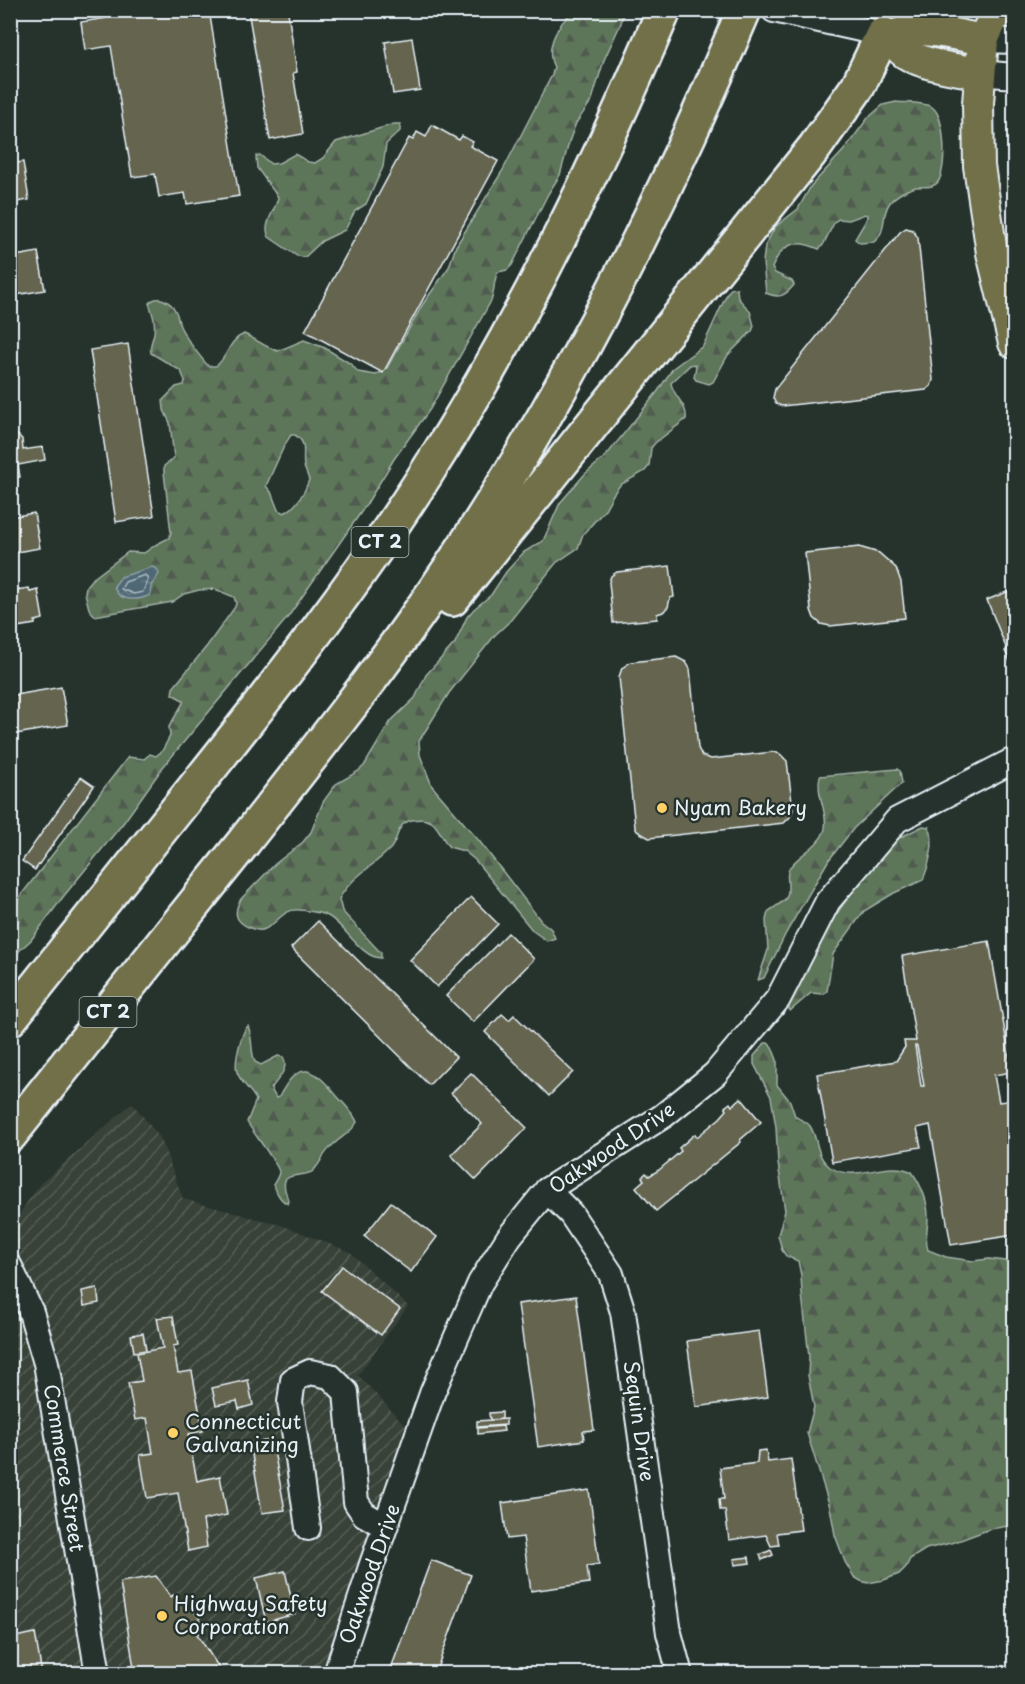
<svg xmlns="http://www.w3.org/2000/svg" width="1025" height="1684" viewBox="0 0 1025 1684" font-family="'Playpen Sans',sans-serif">
<style>
.industrial{fill:url(#industrial-furrows)}
.forest{fill:url(#forest-firs);stroke:#a2b2a8;stroke-width:1.5;fill-rule:evenodd}
.water{fill:url(#water-ripples);stroke:#8d9fa9;stroke-width:1.5}
.lines{fill:none;stroke-linecap:round;stroke-linejoin:round}
.shore{stroke:#abbac3;stroke-width:1.5}
.building{fill:#656550;stroke:#e8f1f8;stroke-width:1.5;fill-rule:evenodd}
.minor-casing{stroke:#e8f1f8;stroke-width:28}
.major-casing{stroke:#e8f1f8;stroke-width:34}
.highway-casing{stroke:#e8f1f8;stroke-width:38}
.minor{stroke:#26332d;stroke-width:24}
.major{stroke:#726f4a;stroke-width:30}
.highway{stroke:#726f4a;stroke-width:33}
.poi-dot{fill:#ffd166;stroke:#26332d;stroke-width:2}
.labels{text-anchor:middle;stroke-width:5;stroke-linejoin:round;paint-order:stroke}
.shield{fill:#26332d;stroke:#aeb8bb;stroke-width:1.5}
.shield-label{font-size:18px;font-weight:bold;fill:#e8f1f8}
.poi-label{font-size:20px;fill:#e8f1f8;stroke:#26332d;text-anchor:start}
.street-label{font-size:20px;fill:#e8f1f8;stroke:#26332d}
</style>
<defs>
<pattern id="industrial-furrows" width="10" height="10" patternUnits="userSpaceOnUse" patternTransform="scale(1.5)"><rect width="10" height="10" fill="#394238"/><path d="M-1 1l2-2M0 10L10 0M9 11l2-2" fill="none" stroke="#565e56"/></pattern>
<pattern id="forest-firs" width="22" height="20" patternUnits="userSpaceOnUse" patternTransform="scale(1.5)"><rect width="22" height="20" fill="#5d7458"/><path d="M5 1l3.5 6h-7zM16 11l3.5 6h-7z" fill="#505c50"/></pattern>
<pattern id="water-ripples" width="26" height="14" patternUnits="userSpaceOnUse" patternTransform="scale(1.5)"><rect width="26" height="14" fill="#506874"/><path d="M2 4q2-2 4 0t4 0M15 11q2-2 4 0t4 0" fill="none" stroke="#697e89"/></pattern>
</defs>
<rect width="100%" height="100%" fill="#26332d"/>
<filter id="ink" filterUnits="userSpaceOnUse"><feTurbulence type="fractalNoise" baseFrequency=".0167" numOctaves="2"/><feDisplacementMap in="SourceGraphic" scale="12" xChannelSelector="R" yChannelSelector="G"/><feConvolveMatrix kernelMatrix="1 2 1 2 8 2 1 2 1" color-interpolation-filters="sRGB"/></filter>
<g filter="url(#ink)">
<polygon class="industrial" points="132,1103 161,1139 183,1199 284,1226 350,1252 408,1306 358,1375 417,1438 336,1673 11,1674 11,1226 39,1185"/>
<g class="forest">
<path d="M574,11H624L621,23L604,60L592,100L576,123L570,139L560,175L548,194L512,265L507,270L498,272C493,281 495,291 491,301L430,409L394,459L366,505L288,617L163,767L124,822L63,897L31,940L19,951L11,969V928L16,925L18,899L128,757L144,759L150,754L156,756L162,751L170,736L169,727L183,703V700L172,694L173,688L207,646L235,607L236,603L234,597L215,589L199,590L184,594L172,602L95,616L89,609L85,593L86,586L91,580L128,552L144,553L157,544L169,538L171,533L164,472V466L174,458L170,423L164,410L163,400L176,387L184,385L185,381L181,371L151,353C149,344 153,341 154,333C156,321 152,313 149,303C158,294 171,301 176,312C178,316 178,321 180,326C186,339 198,354 208,366H216C228,357 228,341 244,334C256,339 266,348 278,351L304,340L325,348L351,364L358,372L376,375L387,368L423,304L449,267L456,246L503,170L552,75L554,67C544,48 558,23 574,11ZM291,435H295C308,443 302,453 304,466C305,470 308,476 309,480C305,492 296,508 284,513L278,510L271,492L266,486L285,444Z"/>
<path d="M896,102C906,103 924,102 932,107C946,117 947,169 938,182C933,189 923,186 916,187C907,189 894,196 889,204C881,216 887,232 874,242L860,243L855,239L868,217V215L865,214L849,220L839,219L835,221L823,245L819,249C796,239 782,242 772,268L775,273L792,281L794,285C785,296 779,299 766,293L763,262L765,246L775,227L798,209L811,186L844,150L868,118L883,105Z"/>
<path d="M394,124H400V131L386,144L383,167L366,204L355,211L345,230L322,241L305,257L297,256L269,237C262,224 276,210 278,197L257,168L256,156L260,155L271,164L279,163L295,154L308,162L315,163L323,158L336,142Z"/>
<path d="M732,288L737,289L738,298L750,311L754,326L752,331L728,355L713,382L709,384L696,380L694,377L696,366L694,364L690,365L671,383C673,396 688,405 686,419L655,443L651,448L649,466L645,471L620,485L614,493L604,511L583,534L578,548L556,563L510,621L495,635L449,693L419,741L420,755L432,786L480,842L541,921L551,929L555,938L547,941L533,931L475,860L464,851L449,847C437,832 438,815 412,820C408,821 403,823 401,827C396,834 396,845 388,851C371,868 351,877 339,899L342,911L381,953V958C361,958 345,925 328,916C320,912 308,911 300,910C283,908 278,923 265,929C257,933 240,925 237,917C235,911 238,904 241,899L275,864L303,842L311,832L323,802L336,784L357,772L364,766L391,721L415,698L426,675L455,643L467,617L474,609L491,595L506,572L524,552L543,541L560,503L584,475L606,456L658,391L673,368L703,346L728,292Z"/>
<path d="M897,769L900,771L902,783L854,828L828,861L786,933L764,978L758,980L768,950L766,920L768,912C773,907 782,904 786,898C792,888 783,875 791,866C800,854 818,847 824,832C830,816 815,794 820,776Z"/>
<path d="M923,826L929,827C936,841 929,866 923,880L894,893L864,911L833,954L827,991L823,994L811,993L790,1011L788,1005L820,938L878,854L897,839Z"/>
<path d="M248,1026C253,1037 250,1050 255,1062L261,1065L278,1056L283,1057C290,1069 277,1079 271,1089L276,1098L279,1097C299,1057 314,1068 337,1096C344,1104 353,1112 357,1122C351,1134 338,1138 330,1148C323,1154 320,1164 313,1171C302,1180 273,1166 289,1201L288,1204C280,1201 277,1192 273,1185C275,1181 279,1176 279,1172C280,1167 252,1131 247,1122L256,1100C252,1091 240,1082 237,1072C234,1063 241,1032 248,1026Z"/>
<path d="M765,1043H768L772,1047L777,1060V1085L790,1101L795,1116C799,1120 807,1121 810,1126C819,1140 815,1156 830,1167C855,1184 886,1159 912,1172C921,1185 928,1201 928,1217C928,1228 924,1239 928,1250L946,1257L973,1261L989,1259L1014,1262V1525L990,1529L955,1542L926,1549L910,1559L906,1567L899,1574L884,1580L868,1583L861,1581L854,1577L845,1562L835,1535L830,1507L807,1433L814,1407L808,1375L809,1357L802,1294L801,1275L798,1261L786,1256L782,1250L778,1235L785,1211L778,1163L776,1127L771,1097L754,1064V1056Z"/>
</g>
<path class="water" d="M152,567L157,569L159,574L151,586L150,595C138,601 117,602 114,586L121,577Z"/>
<g class="lines">
<polygon class="shore" points="145,575 148,579 143,592 134,594 121,589 125,582"/>
</g>
<g class="building">
<polygon points="105,10 209,10 239,196 187,204 185,193 159,197 155,174 132,177 111,46 85,50 81,22 106,18"/>
<polygon points="248,10 296,10 288,12 297,72 293,73 303,134 270,140"/>
<polygon points="412,38 420,90 393,94 385,42"/>
<polygon points="10,97 13,97 19,135 10,137"/>
<polygon points="432,125 459,140 462,136 473,142 470,146 498,161 383,373 305,331 409,138 413,140 417,132 426,137"/>
<polygon points="23,162 29,200 10,203 10,164"/>
<polygon points="906,228 913,230 918,238 933,380 931,386 926,390 782,406 776,404 773,398 775,389 900,232"/>
<polygon points="38,252 45,290 10,296 10,257"/>
<polygon points="128,344 154,516 116,522 90,350"/>
<polygon points="10,412 13,431 22,439 23,450 43,447 45,460 18,465 20,477 10,479"/>
<polygon points="34,513 40,548 10,553 10,517"/>
<polygon points="859,547 879,553 896,568 901,582 905,618 830,626 821,624 814,618 811,610 805,553"/>
<polygon points="670,566 674,597 670,598 668,607 663,612 657,614 657,619 613,623 609,582 611,576 617,572"/>
<polygon points="29,588 30,592 38,590 43,619 35,621 35,624 10,628 10,591"/>
<polygon points="1014,589 1014,670 1005,651 1007,650 987,600"/>
<polygon points="676,657 686,662 690,669 698,748 702,756 711,759 774,752 780,754 787,761 793,810 790,817 784,823 649,838 637,831 635,827 619,677 622,668 631,662"/>
<polygon points="61,687 68,725 10,735 10,696"/>
<polygon points="81,777 94,786 35,870 22,861"/>
<polygon points="471,897 498,924 437,987 410,960"/>
<polygon points="318,921 456,1057 429,1085 291,948"/>
<polygon points="508,933 534,959 473,1022 446,996"/>
<path d="M989,941L1012,1072L994,1075L999,1102L1014,1100V1235L951,1245L930,1125L917,1128L921,1147L832,1162L817,1074L896,1061L905,1047L904,1041H916L902,956ZM915,1046H917L924,1086H921Z"/>
<polygon points="502,1014 509,1020 514,1015 573,1072 549,1096 485,1032"/>
<polygon points="471,1073 527,1128 476,1180 451,1155 482,1124 451,1093"/>
<polygon points="741,1098 761,1122 740,1140 741,1142 656,1211 636,1187 644,1180 642,1177 646,1173 649,1176 659,1170 681,1151 679,1148 695,1134 697,1137 720,1118 727,1110 725,1107 730,1103 732,1106"/>
<polygon points="391,1202 437,1237 411,1272 364,1236"/>
<polygon points="342,1266 400,1309 381,1335 322,1291"/>
<polygon points="97,1288 99,1303 84,1306 82,1291"/>
<polygon points="576,1296 594,1430 583,1431 584,1440 538,1447 518,1304"/>
<polygon points="173,1316 178,1345 173,1346 178,1373 192,1371 203,1431 188,1434 197,1481 220,1476 227,1515 203,1520 207,1547 188,1551 178,1493 147,1498 140,1455 153,1453 147,1418 135,1420 128,1383 142,1381 137,1353 163,1348 157,1318"/>
<polygon points="759,1331 768,1397 696,1407 687,1341"/>
<polygon points="143,1333 146,1350 134,1352 131,1335"/>
<polygon points="248,1380 253,1405 239,1409 237,1401 216,1405 212,1388"/>
<polygon points="502,1412 502,1419 490,1420 489,1413"/>
<polygon points="506,1419 506,1425 477,1427 477,1421"/>
<polygon points="503,1426 504,1431 478,1434 478,1428"/>
<polygon points="272,1440 285,1510 262,1513 250,1443"/>
<polygon points="766,1450 768,1462 791,1459 801,1530 777,1533 779,1545 771,1546 766,1535 729,1540 725,1510 720,1510 719,1499 724,1499 720,1468 757,1463 758,1451"/>
<polygon points="589,1490 599,1564 587,1566 589,1583 531,1591 523,1537 507,1539 502,1503"/>
<polygon points="771,1550 773,1555 762,1560 760,1555"/>
<polygon points="749,1557 750,1563 735,1565 734,1559"/>
<polygon points="431,1560 471,1575 435,1674 389,1674"/>
<polygon points="285,1571 295,1614 266,1622 256,1578"/>
<polygon points="156,1576 171,1597 173,1595 180,1605 187,1600 206,1628 197,1634 223,1674 135,1674 120,1582"/>
<polygon points="35,1633 42,1674 10,1674 10,1638"/>
</g>
<g class="lines">
<defs>
<g id="minor">
<polyline points="774,10 883,34"/>
<polyline points="983,40 1014,41"/>
<polyline points="980,73 1014,76"/>
<polyline points="547,1190 571,1214 611,1274 623,1312 669,1633 680,1674"/>
<polyline points="10,1267 31,1312 46,1363 98,1674"/>
<polyline points="308,1528 290,1402 293,1380 310,1372 330,1376 346,1392 356,1502 364,1514 385,1526"/>
<polyline points="336,1674 371,1567 433,1391 480,1283 509,1237 547,1190 663,1116 715,1074 778,999 828,901 897,820 1014,760"/>
</g>
<g id="major">
<polyline points="997,10 983,40 978,103 979,166 992,253 1014,343"/>
<path d="M883,34C898,38 901,30 916,30C937,29 962,36 983,40"/>
<path d="M893,37C896,43 899,49 905,53C923,65 958,70 980,73"/>
</g>
<g id="highway">
<polyline points="452,599 815,147 858,86 883,34"/>
<path d="M10,1019C73,940 136,861 199,782C279,682 357,582 426,474C520,327 596,171 664,10"/>
<path d="M10,1135C88,1037 165,940 243,843C317,749 392,656 458,556C572,384 664,201 744,10"/>
</g>
</defs>
<use href="#minor" class="minor-casing"/>
<use href="#major" class="major-casing"/>
<use href="#highway" class="highway-casing"/>
<use href="#minor" class="minor"/>
<use href="#major" class="major"/>
<use href="#highway" class="highway"/>
</g>
</g>
<g class="poi-dot">
<circle cx="662" cy="808" r="6"/>
<circle cx="173" cy="1433" r="6"/>
<circle cx="162" cy="1616" r="6"/>
</g>
<g class="labels">
<g class="shield">
<rect x="351.5" y="527" width="57" height="30" rx="4.5"/>
<rect x="79.5" y="997" width="57" height="30" rx="4.5"/>
</g>
<g class="shield-label">
<text x="380" y="548">CT 2</text>
<text x="108" y="1018">CT 2</text>
</g>
<g class="poi-label">
<text x="674" y="815">Nyam Bakery</text>
<text x="185" y="1429">Connecticut<tspan x="185" dy="23">Galvanizing</tspan></text>
<text x="174" y="1611">Highway Safety<tspan x="174" dy="23">Corporation</tspan></text>
</g>
<g class="street-label">
<text transform="translate(612 1148) rotate(-34)" y="7">Oakwood Drive</text>
<text transform="translate(639 1421) rotate(82)" y="7">Sequin Drive</text>
<text transform="translate(64 1468) rotate(81)" y="7">Commerce Street</text>
<text transform="translate(370 1574) rotate(-71)" y="7">Oakwood Drive</text>
</g>
</g>
<rect width="1025" height="1684" fill="none" stroke="#26332d" stroke-width="36"/>
<rect x="18" y="18" width="989" height="1648" fill="none" stroke="#e8f1f8" stroke-width="2" filter="url(#ink)"/>
</svg>
